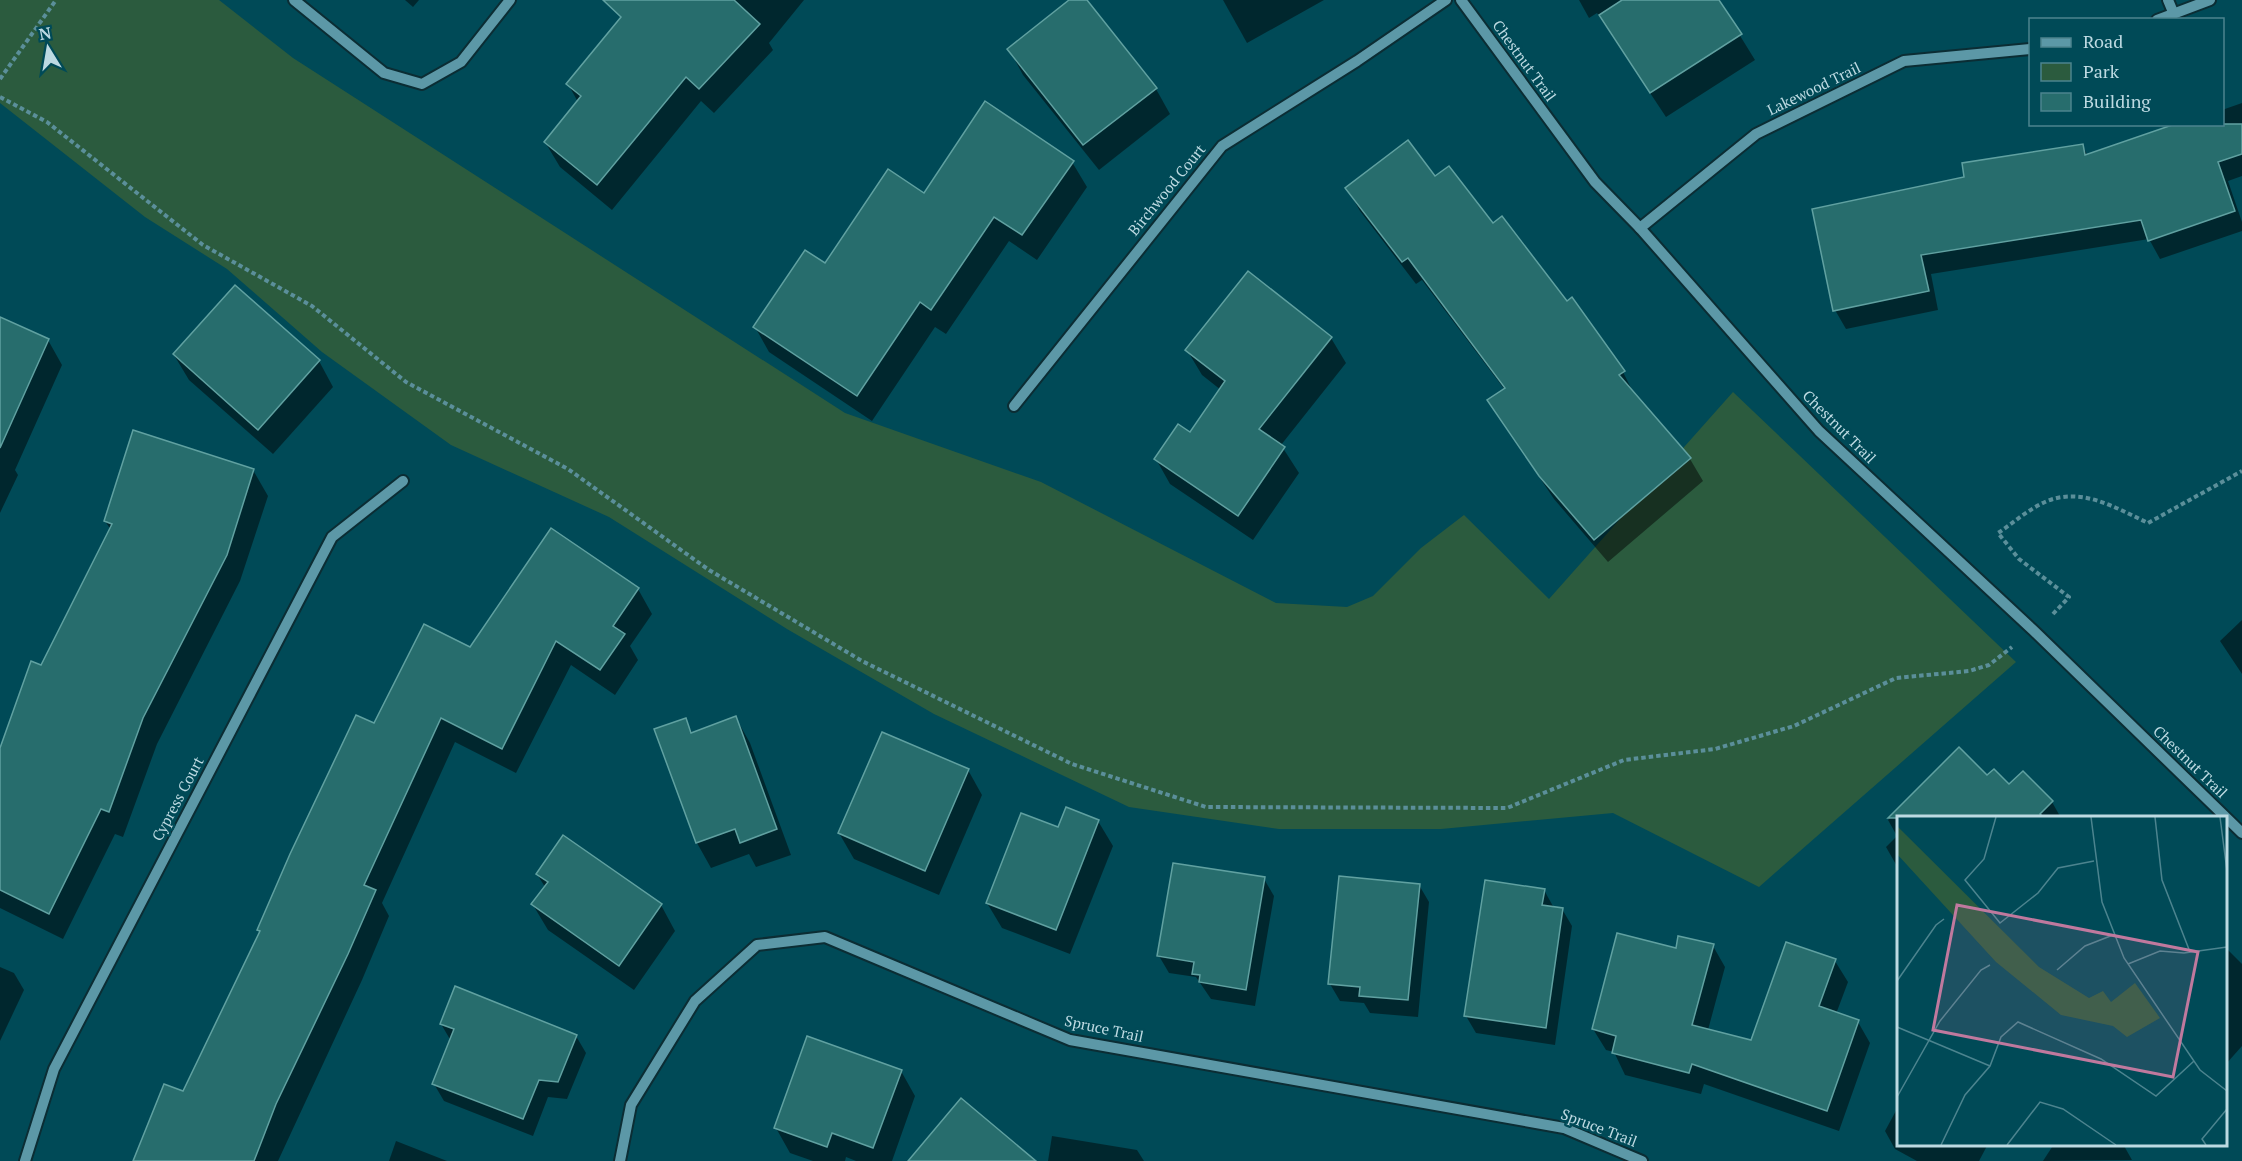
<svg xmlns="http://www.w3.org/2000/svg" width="2242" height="1161" viewBox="0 0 2242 1161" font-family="'PT Serif',serif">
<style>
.green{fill:#2b5b3e}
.shadow{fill:#0007}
.building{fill:#276d6d;stroke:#60a1a1;stroke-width:1.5}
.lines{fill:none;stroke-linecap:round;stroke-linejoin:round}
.minor-casing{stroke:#0b2d34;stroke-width:14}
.path{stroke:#5b8f9a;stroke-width:4;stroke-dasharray:4.5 3;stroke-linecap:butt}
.minor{stroke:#5c98a7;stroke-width:10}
.labels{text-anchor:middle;stroke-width:5;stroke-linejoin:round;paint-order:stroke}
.street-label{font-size:15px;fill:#bddae2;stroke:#004a57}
.inset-road{fill:none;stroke:#4c848f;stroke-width:1.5}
.view{fill:#c0799e;fill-opacity:0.15;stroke:#c0799e;stroke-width:3}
.inset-edge{fill:none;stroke:#bddae2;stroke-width:3}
</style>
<rect width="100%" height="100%" fill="#004a57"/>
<polygon class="green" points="0,0 219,0 293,58 845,413 1041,482 1276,603 1347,607 1373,596 1421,548 1464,515 1549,599 1733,392 2016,662 1759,887 1613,813 1441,829 1279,829 1129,807 934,714 787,629 609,517 451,445 322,352 227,269 145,217 0,103"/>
<g class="shadow">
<polygon points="405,0 419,0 413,7"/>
<polygon points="634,0 804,0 769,43 773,50 714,113 701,101 612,210 560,167 545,142 578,102 568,84"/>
<polygon points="1072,0 1085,0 1156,89 1170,114 1099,170 1023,75 1009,49"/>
<polygon points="1223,0 1324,0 1247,43"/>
<polygon points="1579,0 1718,0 1755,60 1666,117 1597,13 1589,18"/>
<polygon points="2242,103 2242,176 2228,181 2242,222 2242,231 2160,259 2149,239 1931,274 1938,310 1846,329 1835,310 1966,178 2082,145 2088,156 2222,124 2222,110"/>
<polygon points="1072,162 1087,187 1037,260 1009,241 946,334 935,327 872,421 769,352 755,327 825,265 924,195"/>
<polygon points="1435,178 1493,225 1623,372 1635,396 1690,459 1703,481 1608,562 1554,499 1503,423 1489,400 1505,390 1422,280 1416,284 1360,211 1347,188"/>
<polygon points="1248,273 1331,338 1346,363 1281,445 1299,473 1253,540 1170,484 1156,459 1191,434 1221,390 1202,375 1187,350"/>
<polygon points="235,287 319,361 333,387 273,454 189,380 174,355"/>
<polygon points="0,319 48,340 62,365 15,470 18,475 0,513"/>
<polygon points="253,470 268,496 240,581 157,744 123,837 115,834 63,939 0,908 0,752 111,530 105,521"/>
<polygon points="638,589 652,614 630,646 638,660 615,695 571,665 516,773 455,742 382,903 389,916 362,980 278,1161 135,1161 184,1093 261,933 259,930 374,725 470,649"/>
<polygon points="2242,620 2242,674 2220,641"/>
<polygon points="736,718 750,743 791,855 756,867 749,854 711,868 697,843 685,720 693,734"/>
<polygon points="1959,750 1987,778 2052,802 2061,818 1898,818 1898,868 1886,847 1897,836 1888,820"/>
<polygon points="968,770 982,795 939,895 854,859 839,833"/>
<polygon points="1098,821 1113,846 1070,954 1002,928 987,903 1059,829"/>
<polygon points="537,874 661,905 675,931 634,990 548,930 533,905 545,887"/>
<polygon points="1264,879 1274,896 1255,1006 1211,999 1196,977 1169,973 1159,956"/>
<polygon points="1419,885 1429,902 1418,1017 1370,1013 1364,1003 1340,1001 1330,984"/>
<polygon points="1544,890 1554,908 1562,909 1572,926 1555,1045 1476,1033 1466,1016"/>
<polygon points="1713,946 1725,967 1708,1030 1752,1042 1835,961 1848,982 1836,1014 1858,1022 1870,1043 1839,1131 1704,1084 1701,1094 1625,1075 1614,1052 1606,1050 1593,1029 1677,950"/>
<polygon points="2226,948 2242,964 2242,1046 2226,1064"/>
<polygon points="0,967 14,973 24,990 0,1041"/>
<polygon points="441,1024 576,1036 586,1053 567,1099 548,1097 533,1136 444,1101 434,1084 451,1041"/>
<polygon points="901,1071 915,1096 892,1161 856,1161 846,1157 845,1161 813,1161 790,1153 776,1128"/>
<polygon points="1898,1107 1898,1144 1988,1144 1979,1161 1917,1161 1895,1149 1885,1131"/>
<polygon points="1052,1136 1137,1150 1144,1161 1048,1161"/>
<polygon points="396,1141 447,1161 389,1161"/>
<polygon points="2054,1144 2123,1144 2132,1160 2043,1161"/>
</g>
<g class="building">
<polygon points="603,0 734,0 760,24 699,89 686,77 597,185 544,142 581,96 566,84 621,17"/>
<polygon points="1069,0 1087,0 1157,88 1083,145 1007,49"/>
<polygon points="1622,0 1719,0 1742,34 1650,93 1599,15"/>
<polygon points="985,101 1074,161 1022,235 994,217 931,310 920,302 857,396 753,327 805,250 825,263 888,169 924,193"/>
<polygon points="2175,124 2242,124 2242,154 2218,162 2235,211 2148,241 2141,220 1921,255 1929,291 1833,311 1812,209 1964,177 1962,163 2083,144 2085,155"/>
<polygon points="1408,140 1435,176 1449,166 1493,223 1502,216 1567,301 1572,297 1625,371 1619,375 1691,458 1594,540 1539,476 1487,400 1505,388 1408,258 1402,262 1345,188"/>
<polygon points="1248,271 1332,337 1259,429 1285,447 1238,516 1154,459 1178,424 1190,432 1225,381 1185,350"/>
<polygon points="235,285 320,360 258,430 173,354"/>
<polygon points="0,317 49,339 0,448"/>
<polygon points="133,430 254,469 227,555 143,718 109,812 101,809 49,914 0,890 0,748 31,661 41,665 112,524 104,521"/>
<polygon points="551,528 639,588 613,626 625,634 600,670 556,641 502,749 441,718 364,885 376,890 348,954 276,1104 254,1161 133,1161 164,1084 183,1091 260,931 257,930 290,854 356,715 374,723 424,624 470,647"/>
<polygon points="736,716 777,829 740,843 735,829 696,843 654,729 686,718 691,733"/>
<polygon points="882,732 969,769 925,871 838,833"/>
<polygon points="1959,747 1987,775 1994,769 2009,784 2023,771 2053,801 2040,814 2044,818 1888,818"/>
<polygon points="1066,807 1099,820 1056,930 986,903 1021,813 1058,827"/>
<polygon points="563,835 662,904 619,966 531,904 548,882 536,874"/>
<polygon points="1173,863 1265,877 1246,990 1199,982 1200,975 1192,974 1194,962 1157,956"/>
<polygon points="1339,876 1420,884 1408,1000 1359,996 1360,987 1328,984"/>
<polygon points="1485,880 1545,889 1542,905 1563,908 1546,1028 1464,1016"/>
<polygon points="1617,933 1676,948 1678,936 1714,944 1692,1025 1751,1040 1786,942 1836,959 1819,1006 1859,1020 1827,1111 1692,1064 1689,1073 1612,1053 1616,1036 1592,1029"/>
<polygon points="455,986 577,1035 558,1082 539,1080 523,1119 432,1084 454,1029 440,1024"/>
<polygon points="807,1036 902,1070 873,1148 832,1133 827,1147 774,1128"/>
<polygon points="961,1098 1036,1161 908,1161"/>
</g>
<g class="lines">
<defs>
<g id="minor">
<polyline points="294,0 384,73 422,84 461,62 510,0"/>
<polyline points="1461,0 1595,182 1640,228 1819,431 2033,630 2242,833"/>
<polyline points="2168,0 2173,12"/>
<polyline points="2157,20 2210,0"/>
<polyline points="1640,228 1756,134 1904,61 2030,49"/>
<polyline points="1014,406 1222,146 1357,61 1446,0"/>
<polyline points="25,1161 54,1069 332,537 403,481"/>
<polyline points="620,1161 631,1105 695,1001 757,945 825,937 1070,1040 1564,1128 1642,1161"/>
</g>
</defs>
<use href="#minor" class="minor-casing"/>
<g class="path">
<polyline points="0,79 56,0"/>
<polyline points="0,97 47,122 203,245 312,306 406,382 568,469 709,570 862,661 1072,764 1206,807 1507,808 1624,760 1715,749 1794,726 1896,678 1969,671 1989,665 2012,647"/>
<path d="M2053,614L2069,597L2019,559L1998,533C2013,523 2029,509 2045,502C2081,486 2116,508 2148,523L2242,471"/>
</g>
<use href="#minor" class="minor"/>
</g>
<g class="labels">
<g class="street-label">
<text transform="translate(1524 61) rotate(54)" y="5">Chestnut Trail</text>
<text transform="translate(1814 89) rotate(-26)" y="5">Lakewood Trail</text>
<text transform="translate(1167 190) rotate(-51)" y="5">Birchwood Court</text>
<text transform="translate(1839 427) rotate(45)" y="5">Chestnut Trail</text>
<text transform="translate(2190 762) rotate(44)" y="5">Chestnut Trail</text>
<text transform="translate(178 799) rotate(-62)" y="5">Cypress Court</text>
<text transform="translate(1104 1029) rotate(12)" y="5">Spruce Trail</text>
<text transform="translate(1599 1128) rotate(21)" y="5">Spruce Trail</text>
</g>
</g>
<g transform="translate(1897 816)">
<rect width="330" height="330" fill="#004a57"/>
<path d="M0,10L142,151L192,182L206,175L214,186L238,167L263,202L230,221L216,210L164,199L99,146L0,38Z" fill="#2b5b3e"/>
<path class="inset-road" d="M99,1L87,43L68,64L103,107L141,77L161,52L197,45M194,1L205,86L227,142L303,254L330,275M258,1L265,64L293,136M323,1L330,55M231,148L263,135L287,137L330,131M160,154L188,130L216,119M0,165L39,109L47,103M0,211L93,250M0,281L43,205L84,154L93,149M44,329L68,279L93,250L104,221L121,206L204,243L259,280L297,245M110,329L143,286L166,293L219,329M309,329L305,323L330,293"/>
<path class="view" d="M60,89L301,136L276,261L36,214Z"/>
<rect width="330" height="330" class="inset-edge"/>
</g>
<rect x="2029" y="18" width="195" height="108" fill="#004a57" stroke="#4c848f" stroke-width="1.5"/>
<rect x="2041" y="38" width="30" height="9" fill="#5c98a7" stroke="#4c848f" stroke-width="1.5"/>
<text x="2083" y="48" font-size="18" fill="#bddae2">Road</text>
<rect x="2041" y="63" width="30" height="18" fill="#2b5b3e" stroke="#4c848f" stroke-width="1.5"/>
<text x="2083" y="78" font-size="18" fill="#bddae2">Park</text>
<rect x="2041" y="93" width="30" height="18" fill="#276d6d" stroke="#4c848f" stroke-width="1.5"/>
<text x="2083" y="108" font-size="18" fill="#bddae2">Building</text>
<g transform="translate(48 48) rotate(349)" stroke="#004a57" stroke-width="4.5" paint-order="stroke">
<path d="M0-4.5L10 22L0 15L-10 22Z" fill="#bddae2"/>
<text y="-9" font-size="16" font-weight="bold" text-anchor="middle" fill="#bddae2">N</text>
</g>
</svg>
